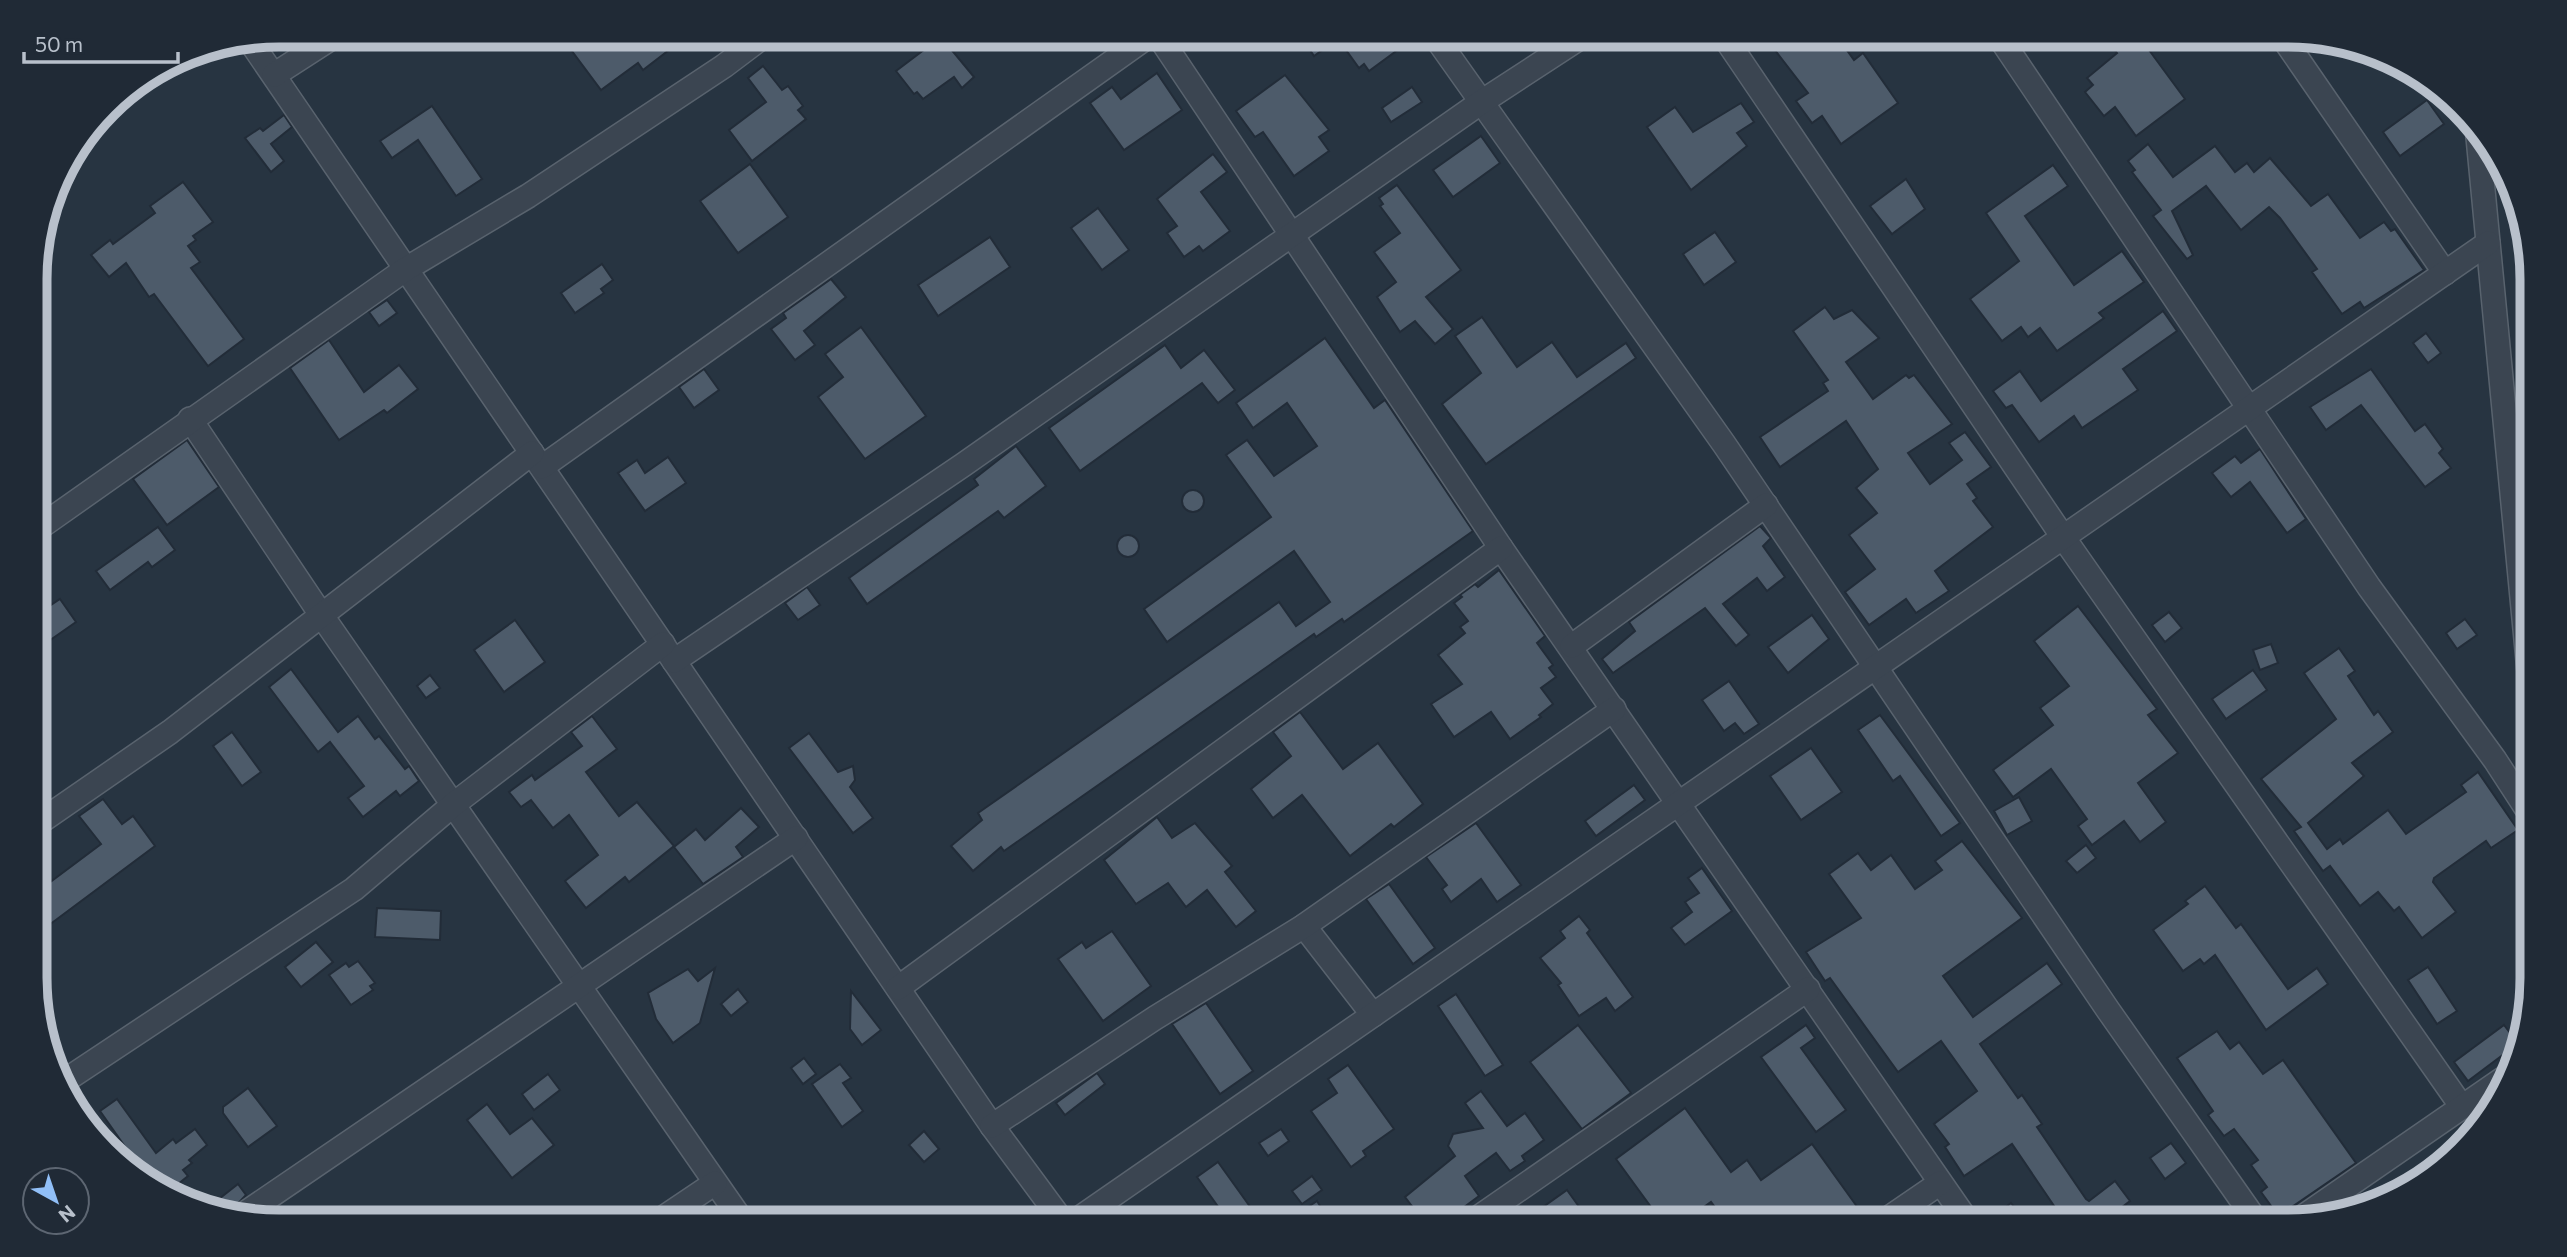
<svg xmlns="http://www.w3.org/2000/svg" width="2567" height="1257" viewBox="0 0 2567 1257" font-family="Commissioner,sans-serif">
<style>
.building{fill:#4d5b6a;stroke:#222c38;stroke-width:2}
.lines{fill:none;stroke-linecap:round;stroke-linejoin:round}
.minor-casing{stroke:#59636e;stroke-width:26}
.minor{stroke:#3b4551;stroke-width:23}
.rim{fill:none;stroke:#b8c0cb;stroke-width:9}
</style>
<rect width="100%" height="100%" fill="#273441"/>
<g class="building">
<polygon points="560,35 658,35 669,50 643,70 638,63 601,90"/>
<polygon points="1300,35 1418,35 1369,71 1364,64 1359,68 1338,39 1314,56"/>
<polygon points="1784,35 1836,35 1854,60 1863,53 1898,103 1841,144 1822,116 1812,123 1796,101 1808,93 1771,45"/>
<polygon points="2103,35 2138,35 2185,99 2136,136 2115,107 2104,116 2085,92 2093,85 2087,78 2117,53"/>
<polygon points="941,37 974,77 962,88 954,77 923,99 917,92 914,94 896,71"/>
<polygon points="763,66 782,90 788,86 803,106 798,110 806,119 752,161 729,130 766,102 748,78"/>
<polygon points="1157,73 1182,110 1124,150 1090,103 1112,87 1121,99"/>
<polygon points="1285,75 1329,130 1319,137 1329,151 1294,176 1263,132 1255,137 1236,111"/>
<polygon points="1412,87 1422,102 1391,122 1382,108"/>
<polygon points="2427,100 2444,124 2400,156 2383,132"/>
<polygon points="1741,103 1754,122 1737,133 1747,146 1691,190 1647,127 1675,107 1693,132"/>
<polygon points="432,106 482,179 456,196 418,140 392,158 380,141"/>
<polygon points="284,115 292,127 271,144 284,161 271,172 245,138 260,128 263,131"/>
<polygon points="1481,136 1500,163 1453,197 1433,170"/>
<polygon points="2148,144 2173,177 2215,146 2235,172 2247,163 2254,172 2270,158 2311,206 2328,194 2360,238 2384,222 2391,231 2395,229 2424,270 2364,308 2360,302 2342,314 2312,272 2317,269 2280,218 2269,207 2241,230 2206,186 2172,211 2193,255 2187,259 2153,216 2161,210 2132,172 2135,170 2128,161"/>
<polygon points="1213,154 1227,172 1201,192 1230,231 1203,251 1199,246 1184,257 1167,233 1177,226 1157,199"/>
<polygon points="750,164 788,217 738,253 700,201"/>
<polygon points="2053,165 2068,186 2025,216 2074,285 2122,251 2144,282 2099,313 2104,318 2057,351 2040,328 2028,337 2021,327 2002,341 1970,299 2019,261 1986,213"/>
<polygon points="1906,179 1925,209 1892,234 1870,206"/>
<polygon points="183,182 213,222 193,236 196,240 188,246 200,262 191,268 244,339 208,366 154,294 149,297 126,263 109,277 91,255 110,240 113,244 155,213 150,206"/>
<polygon points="1397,185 1461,270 1426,297 1453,329 1435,344 1415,321 1400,332 1377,297 1396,282 1374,252 1400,233 1380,206 1383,204 1379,198"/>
<polygon points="1098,208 1129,250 1102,270 1071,228"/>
<polygon points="1715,232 1736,262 1704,285 1683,254"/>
<polygon points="990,237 1010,267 938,316 918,285"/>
<polygon points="602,264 613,280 601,289 604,293 575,313 561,293"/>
<polygon points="831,279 846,297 804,331 815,345 795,360 771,329 786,318 783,313"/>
<polygon points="387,300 397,313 379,326 369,312"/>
<polygon points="1825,307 1834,319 1852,310 1879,338 1846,362 1873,399 1906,375 1909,378 1914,375 1952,424 1908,453 1930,484 1962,460 1949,443 1965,432 1991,467 1967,484 1977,498 1973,501 1993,527 1935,571 1949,591 1916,613 1906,599 1869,625 1845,592 1875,569 1849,535 1877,513 1856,488 1878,469 1846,421 1780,467 1760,437 1828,391 1823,383 1828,380 1793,331"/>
<polygon points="2163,311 2177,331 2123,369 2138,390 2082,428 2074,416 2039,442 2012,405 2006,408 1993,391 2020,371 2041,401"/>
<polygon points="1482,317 1517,367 1552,342 1577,377 1626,343 1636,358 1486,464 1442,404 1481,373 1455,336"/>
<polygon points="861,327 926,416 865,459 818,397 843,377 825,354"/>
<polygon points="2426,333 2441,353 2428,363 2413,343"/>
<polygon points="1325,338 1374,408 1385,400 1473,531 1344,622 1342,619 1316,637 1314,634 1004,851 1001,847 973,871 951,846 982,820 978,813 1279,602 1296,626 1330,602 1294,551 1167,642 1144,609 1271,517 1226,455 1247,440 1274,476 1317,446 1287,403 1253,428 1236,403"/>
<polygon points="329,340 364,392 399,365 418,389 387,413 384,410 339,440 290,368"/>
<polygon points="1165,345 1181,368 1204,350 1235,390 1218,403 1202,383 1080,471 1049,428"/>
<polygon points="704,369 719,390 694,408 679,387"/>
<polygon points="2371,369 2415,431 2425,424 2443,449 2439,453 2451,468 2425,487 2361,405 2326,430 2310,407"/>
<polygon points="187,440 219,487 167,525 133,479"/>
<polygon points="1016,446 1046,486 1004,518 998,511 867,604 849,578 978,485 974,479"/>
<polygon points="2260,449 2306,519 2287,533 2250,482 2231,497 2212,473 2235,456 2241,463"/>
<polygon points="668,457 686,483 645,511 618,473 637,460 645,473"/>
<circle cx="1193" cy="501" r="11"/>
<polygon points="1760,526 1771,538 1763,546 1785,577 1767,591 1757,578 1723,604 1749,635 1736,646 1705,608 1613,673 1602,659 1635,631 1629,622"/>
<polygon points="158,527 175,550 152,567 148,562 110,590 96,571"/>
<circle cx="1128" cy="546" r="11"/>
<polygon points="1499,570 1545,636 1537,643 1553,665 1549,668 1556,677 1541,688 1553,704 1539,715 1541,717 1510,739 1491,712 1454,737 1431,704 1462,684 1438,655 1465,633 1460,627 1468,621 1454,603 1462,597 1460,595 1475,584 1478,587"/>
<polygon points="807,587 820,605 798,620 785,603"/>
<polygon points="60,599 76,622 36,650 36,615"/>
<polygon points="2078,606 2157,709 2148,715 2178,753 2138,783 2166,822 2140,842 2124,821 2092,845 2078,826 2087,819 2051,769 2013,797 1993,770 2053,725 2040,708 2069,686 2034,641"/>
<polygon points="2169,612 2182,628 2165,642 2152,625"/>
<polygon points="1812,615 1829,639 1788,673 1768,647"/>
<polygon points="2465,619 2477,635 2457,649 2446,633"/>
<polygon points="515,620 545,662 504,692 474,650"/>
<polygon points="2271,644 2278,663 2260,670 2253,650"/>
<polygon points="2339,648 2355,671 2348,676 2374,715 2378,711 2393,732 2352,763 2364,776 2308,823 2327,849 2340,839 2343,844 2388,810 2406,834 2466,792 2461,785 2478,772 2518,830 2491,848 2486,841 2434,878 2433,882 2456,912 2422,938 2399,907 2394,911 2378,892 2360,906 2330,866 2323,871 2294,831 2301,827 2261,779 2336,719 2304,673"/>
<polygon points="291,669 338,732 358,716 375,739 379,736 405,769 409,766 419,781 400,796 396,791 363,817 348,798 364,786 330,742 318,752 269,687"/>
<polygon points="2253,670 2267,690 2226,719 2212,699"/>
<polygon points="430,675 440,688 426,698 417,686"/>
<polygon points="1729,681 1759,724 1744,734 1735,723 1724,731 1702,700"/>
<polygon points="1300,712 1343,769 1378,743 1423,804 1394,827 1391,824 1350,856 1302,795 1273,818 1251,789 1291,756 1273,732"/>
<polygon points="1880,715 1960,823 1941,836 1900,776 1893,781 1858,730"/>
<polygon points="592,716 617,749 586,772 619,816 637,802 674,846 629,882 625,877 586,908 565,881 598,855 569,815 553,828 531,800 521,807 509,792 532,775 535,780 582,746 571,732"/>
<polygon points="232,732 261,772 242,786 213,746"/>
<polygon points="809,733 838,772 853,766 855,780 850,787 873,818 853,833 789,748"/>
<polygon points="1811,748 1842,792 1801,820 1770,776"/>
<polygon points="1634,785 1645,800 1596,836 1585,821"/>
<polygon points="2019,797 2032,821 2007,835 1994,811"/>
<polygon points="103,799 122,824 133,816 155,846 37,934 37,892 101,844 79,816"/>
<polygon points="741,808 759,827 736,847 743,857 703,884 674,847 696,829 705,840"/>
<polygon points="1157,817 1172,838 1195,823 1232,866 1225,872 1256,911 1236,927 1207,890 1186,907 1168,883 1136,904 1104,860"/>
<polygon points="1476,823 1521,885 1497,902 1481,879 1451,902 1442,889 1447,885 1426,857"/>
<polygon points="1962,841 2022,918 1943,976 1973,1017 2047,963 2062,984 1980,1044 2018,1098 2022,1095 2042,1124 2037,1127 2086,1199 2089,1201 2115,1181 2130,1201 2121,1208 2131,1222 2065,1222 2012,1144 1964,1176 1945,1147 1949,1144 1934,1124 1977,1091 1941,1041 1898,1072 1830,978 1825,981 1806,952 1861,918 1829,874 1858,853 1871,870 1891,855 1915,889 1942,870 1935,861"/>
<polygon points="2086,845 2096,858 2077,873 2066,861"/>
<polygon points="1702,868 1732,911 1685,945 1671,928 1692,912 1685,902 1699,893 1688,878"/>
<polygon points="1389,884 1435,948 1413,964 1366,899"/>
<polygon points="2205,886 2236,928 2241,924 2288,989 2317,968 2328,984 2266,1030 2215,955 2204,964 2200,959 2183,971 2153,930 2188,904 2185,901"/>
<polygon points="377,908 441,911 440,940 375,937"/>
<polygon points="1579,916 1590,930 1587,933 1633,997 1615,1011 1606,998 1579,1016 1558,985 1561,983 1540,958 1565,938 1560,931"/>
<polygon points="1112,931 1151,986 1103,1021 1058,959 1082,942 1086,948"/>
<polygon points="316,942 333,962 301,987 285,967"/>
<polygon points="358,961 375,983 370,986 373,990 351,1005 329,975 346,963 349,967"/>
<polygon points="2428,967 2457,1011 2437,1024 2408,980"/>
<polygon points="715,968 700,1023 673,1043 656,1019 648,993 688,969 698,981"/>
<polygon points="738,989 748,1002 731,1016 721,1004"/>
<polygon points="851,991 881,1030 862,1045 850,1029"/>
<polygon points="1456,994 1503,1065 1485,1076 1438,1006"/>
<polygon points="1206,1003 1253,1071 1220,1094 1172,1024"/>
<polygon points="1578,1025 1631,1093 1582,1129 1530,1062"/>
<polygon points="1806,1025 1815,1038 1801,1048 1846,1110 1816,1132 1761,1057"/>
<polygon points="2504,1025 2517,1042 2516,1045 2468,1081 2454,1062"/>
<polygon points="2217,1031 2230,1049 2239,1042 2263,1074 2283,1060 2356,1163 2289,1209 2282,1221 2261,1192 2267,1187 2251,1165 2258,1160 2234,1129 2224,1136 2208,1115 2213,1111 2177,1058"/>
<polygon points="804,1058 816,1074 803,1084 791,1068"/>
<polygon points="840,1064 851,1078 843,1083 863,1111 842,1127 812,1084"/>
<polygon points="1348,1065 1394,1129 1363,1151 1366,1156 1351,1167 1311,1111 1337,1093 1328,1079"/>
<polygon points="1097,1073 1105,1084 1065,1115 1056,1103"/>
<polygon points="548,1074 560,1090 534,1110 522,1094"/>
<polygon points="248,1088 277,1126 248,1147 223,1113 223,1107"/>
<polygon points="1481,1091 1507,1126 1525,1113 1544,1140 1522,1156 1525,1161 1510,1171 1496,1153 1465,1176 1479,1196 1444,1222 1424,1222 1405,1197 1455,1156 1448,1146 1453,1134 1483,1128 1465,1103"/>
<polygon points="117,1099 156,1153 173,1139 176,1143 195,1129 207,1145 189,1160 192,1163 183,1170 188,1176 167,1193 119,1154 126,1148 100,1111"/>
<polygon points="487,1104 510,1134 532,1118 554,1145 512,1178 467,1120"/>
<polygon points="1685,1108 1731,1172 1747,1160 1761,1180 1812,1144 1858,1208 1839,1222 1726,1222 1711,1202 1683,1222 1662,1222 1616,1159"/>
<polygon points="1281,1129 1289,1141 1268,1156 1259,1143"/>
<polygon points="924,1131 939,1149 924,1162 909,1145"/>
<polygon points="2171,1143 2186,1163 2165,1179 2150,1158"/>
<polygon points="1218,1162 1261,1222 1229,1222 1197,1177"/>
<polygon points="1312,1176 1322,1190 1302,1204 1292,1191"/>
<polygon points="238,1184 246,1195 231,1211 210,1206"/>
<polygon points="1567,1190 1590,1222 1522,1222"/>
<polygon points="1317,1201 1330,1222 1286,1222"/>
<polygon points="2011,1203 2026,1222 1987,1222"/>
</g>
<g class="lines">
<defs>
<g id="minor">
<polyline points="1158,35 1501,548 1968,1222"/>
<polyline points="1434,35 1724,444 2108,1010 2257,1222"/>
<polyline points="1723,35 2063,537 2462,1107"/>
<polyline points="1998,35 2369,587 2495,760 2532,817"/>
<polyline points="2281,35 2445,273"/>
<polyline points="250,41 992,1126 1063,1222"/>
<polyline points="274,75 336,35"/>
<polyline points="2477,127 2531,692"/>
<polyline points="190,419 322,616 743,1222"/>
<polyline points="542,467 1150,35"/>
<polyline points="36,530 406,269 528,196 724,66 765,35"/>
<polyline points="1572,646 1766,505"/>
<polyline points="674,661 963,465 1480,103 1584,35"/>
<polyline points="37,824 170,732 532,453"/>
<polyline points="1304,926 1373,1015"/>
<polyline points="898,988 1501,548"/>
<polyline points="66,1080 354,889 454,804 663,644"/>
<polyline points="992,1126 1155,1018 1304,926 1614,709"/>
<polyline points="244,1214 796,838"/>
<polyline points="2297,1221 2510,1074"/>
<polyline points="657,1222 715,1183"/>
<polyline points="1074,1222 2488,243"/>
<polyline points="1472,1222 1808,989"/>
<polyline points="1883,1222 1940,1183"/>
</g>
</defs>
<use href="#minor" class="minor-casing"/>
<use href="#minor" class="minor"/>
</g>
<path d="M0 0H2567V1257H0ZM279 47H2288A232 232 0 0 1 2520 279V978A232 232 0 0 1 2288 1210H279A232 232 0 0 1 47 978V279A232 232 0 0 1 279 47Z" fill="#202a36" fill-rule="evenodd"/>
<path class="rim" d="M279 47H2288A232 232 0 0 1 2520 279V978A232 232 0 0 1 2288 1210H279A232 232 0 0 1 47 978V279A232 232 0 0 1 279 47Z"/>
<g transform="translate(56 1201) rotate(140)"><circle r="33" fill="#202a36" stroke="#5d6672" stroke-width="2"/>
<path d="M0-5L12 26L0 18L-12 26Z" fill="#91bff7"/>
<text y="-10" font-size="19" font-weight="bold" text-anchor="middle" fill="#b8c0cb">N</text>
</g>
<path d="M24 52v10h154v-10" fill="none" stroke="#b8c0cb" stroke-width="3.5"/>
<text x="35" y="52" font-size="21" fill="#b8c0cb" stroke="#202a36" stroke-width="5" paint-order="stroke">50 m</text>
</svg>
